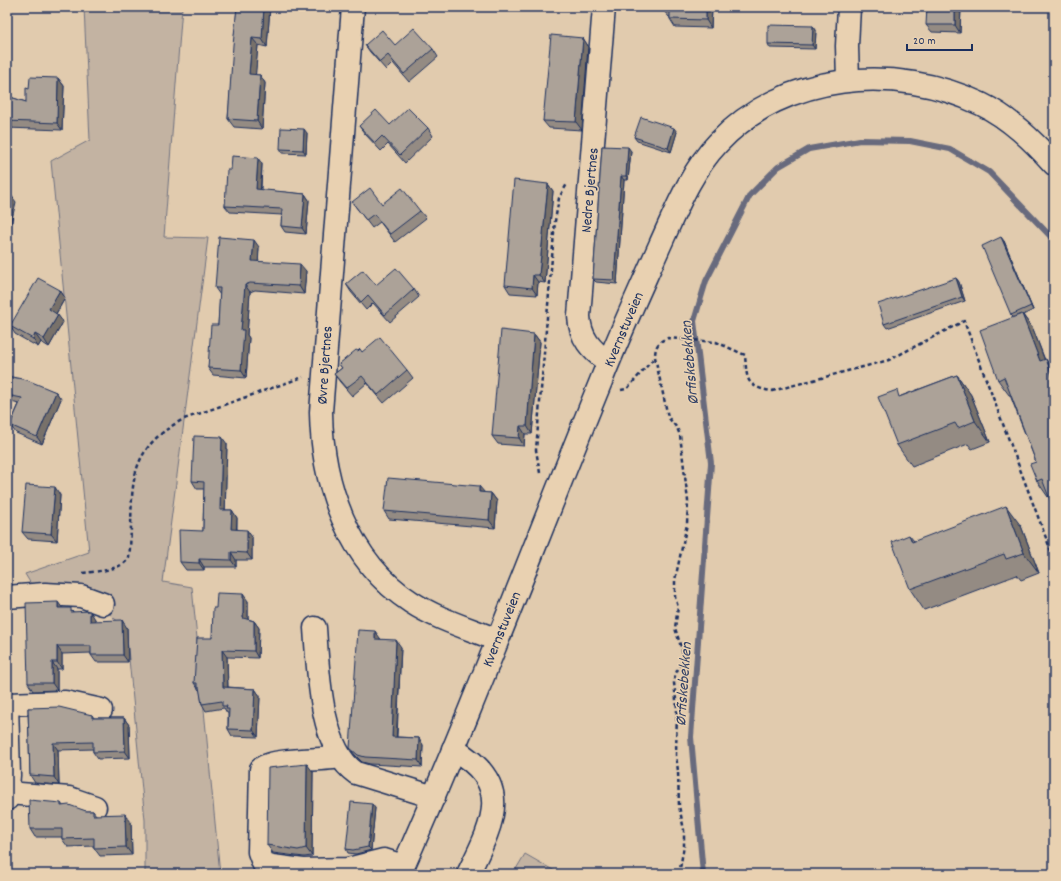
<svg xmlns="http://www.w3.org/2000/svg" width="1061" height="881" viewBox="0 0 1061 881" font-family="Dekko,sans-serif">
<style>
.green{fill:#c3b3a2;stroke:#6f7180}
.lines{fill:none;stroke-linecap:round;stroke-linejoin:round}
.stream{stroke:#676a7d;stroke-width:6}
.minor-casing{stroke:#1b2f5e;stroke-width:25}
.path{stroke:#1b2f5e;stroke-width:2.5;stroke-dasharray:4 3;stroke-linecap:butt}
.minor{stroke:#e9d1b1;stroke-width:22}
.wall{fill:#948b83;stroke:#1b2f5e}
.shaded-wall{fill:#78716a;stroke:#1b2f5e}
.building{fill:#aca298;stroke:#1b2f5e}
.labels{text-anchor:middle;stroke-width:3;stroke-linejoin:round;paint-order:stroke}
.street-label{font-size:15px;fill:#1b2f5e;stroke:#e9d1b1}
.water-label{font-size:16px;font-style:italic;fill:#344368;stroke:#e9d1b1}
</style>
<rect width="100%" height="100%" fill="#e1cbae"/>
<filter id="ink" filterUnits="userSpaceOnUse"><feTurbulence type="fractalNoise" baseFrequency=".025" numOctaves="2"/><feDisplacementMap in="SourceGraphic" scale="8" xChannelSelector="R" yChannelSelector="G"/><feConvolveMatrix kernelMatrix="1 2 1 2 8 2 1 2 1" color-interpolation-filters="sRGB"/></filter>
<g filter="url(#ink)">
<g class="green">
<polygon points="84,7 182,7 164,237 208,238 163,582 192,587 220,874 145,874 145,820 126,629 87,593 37,594 25,574 89,552 51,161 90,140"/>
<polygon points="525,854 560,874 513,874"/>
</g>
<g class="lines">
<polyline class="stream" points="703,874 691,737 711,463 694,321 706,281 750,195 778,167 809,149 860,140 910,141 950,149 989,172 1054,240"/>
<defs>
<g id="minor">
<path d="M353,7L321,412C322,484 348,561 411,602C437,619 468,628 497,640"/>
<path d="M604,7L579,316C580,338 591,350 608,362"/>
<polyline points="848,80 847,46 849,7"/>
<polyline points="7,597 45,594 81,596 103,604"/>
<path d="M315,628C318,669 320,749 356,773L434,797"/>
<polyline points="7,703 9,775 7,799"/>
<polyline points="7,704 65,702 101,710"/>
<path d="M453,749C515,784 493,823 468,874"/>
<path d="M339,757C322,761 270,758 261,769L259,852L263,863L272,866L303,870L348,869L384,860L403,866"/>
<polyline points="8,793 69,798 95,807"/>
<path d="M400,874C472,712 534,545 601,381C619,335 640,290 660,245C676,210 691,171 718,143C784,72 896,63 981,104C1010,118 1033,141 1054,164"/>
</g>
</defs>
<use href="#minor" class="minor-casing"/>
<g class="path">
<polyline points="621,390 627,389 655,357"/>
<polyline points="540,473 536,450 555,221 559,198 567,184"/>
<path d="M83,573C97,571 120,571 129,558C136,497 118,453 184,419L303,377"/>
<path d="M679,874L684,846V830L679,806L678,771L676,755L677,708L674,683L675,675L683,659L682,650L675,628L678,607L675,597V580L687,524L688,501L680,435L677,428L668,417L655,357C655,347 658,341 668,338L716,342L745,355C747,379 745,387 772,391L889,360L964,321L1054,559"/>
</g>
<use href="#minor" class="minor"/>
</g>
<g class="wall">
<polygon points="237,7 270,7 267,47 258,45 255,75 260,75 265,83 262,129 234,127 228,119"/>
<polygon points="961,7 960,33 932,32 926,25"/>
<polygon points="712,9 711,28 675,27 670,19 670,17 669,17 663,10"/>
<polygon points="813,26 816,30 815,49 770,48 768,44"/>
<polygon points="583,38 588,46 582,130 549,128 543,121"/>
<polygon points="365,45 395,45 433,49 438,57 409,82 393,63 386,70 370,52"/>
<polygon points="58,78 64,86 62,130 7,128 7,96 26,102 29,89"/>
<polygon points="390,125 428,128 433,136 405,163 388,144 381,151 365,134 359,126"/>
<polygon points="677,132 671,152 637,141 634,137"/>
<polygon points="307,133 306,154 282,153 280,149"/>
<polygon points="602,146 631,151 628,180 624,180 617,284 596,282 593,279"/>
<polygon points="262,164 261,190 305,194 309,200 306,234 285,232 281,226 282,215 230,212 225,206 231,170"/>
<polygon points="548,184 553,191 545,283 538,282 537,295 510,293 505,285"/>
<polygon points="352,202 382,204 420,211 426,218 395,242 380,222 372,228"/>
<polygon points="1004,241 1033,310 1023,315 1033,329 1045,360 1049,496 1048,497 1037,481 1036,462 1010,395 1009,395 998,380 1013,317 1011,315"/>
<polygon points="259,247 258,261 306,271 304,294 255,290 250,292 247,335 249,338 246,378 213,375 208,368 218,325 220,295 215,288"/>
<polygon points="956,278 959,282 965,301 887,328 884,324"/>
<polygon points="346,284 376,285 414,289 419,297 390,322 373,303 366,310 351,292"/>
<polygon points="60,290 65,298 56,314 63,322 49,347 41,342 38,347 15,334 10,326"/>
<polygon points="534,334 540,342 532,434 525,434 524,446 498,444 492,436"/>
<polygon points="358,351 362,352 407,370 413,378 384,403 367,383 352,396 340,382 334,374 342,368 339,364"/>
<polygon points="957,375 971,395 990,442 972,449 968,444 912,466 897,445 901,396"/>
<polygon points="7,376 56,392 61,399 42,444 16,433 10,425 19,404 7,401"/>
<polygon points="227,444 225,510 232,510 237,518 237,529 252,537 252,560 236,560 236,567 204,567 204,570 186,570 180,562 203,531 204,489 197,489 192,481"/>
<polygon points="484,493 491,493 497,501 495,528 389,519 384,511"/>
<polygon points="60,495 57,541 28,539 22,532"/>
<polygon points="1021,526 1039,573 1021,580 1017,575 924,610 910,589 909,535 914,541"/>
<polygon points="248,601 248,619 254,621 259,628 258,658 227,657 228,687 255,689 260,696 258,737 232,736 228,729 228,713 227,713 224,708 206,711 202,704 200,690 199,690 194,683 212,638 216,608"/>
<polygon points="62,608 95,619 95,621 127,628 128,662 96,662 91,655 91,653 62,654 62,669 57,669 57,690 33,691 28,683"/>
<polygon points="380,638 380,639 401,647 397,737 419,738 423,745 422,767 370,764 362,762 355,755 350,748"/>
<polygon points="28,708 92,715 94,718 124,718 129,725 130,758 98,759 93,752 93,749 58,750 59,785 35,783 30,775"/>
<polygon points="313,772 312,856 304,857 273,853 267,845"/>
<polygon points="61,803 63,806 86,811 93,811 96,815 131,822 132,855 100,856 94,848 94,846 68,847 62,839 62,837 35,837 30,829"/>
<polygon points="375,808 371,850 356,854 348,853 346,849"/>
</g>
<g class="shaded-wall">
<polygon points="264,7 270,7 267,47 262,39"/>
<polygon points="706,7 710,7 712,9 711,28 706,20"/>
<polygon points="955,7 961,7 960,33 955,25"/>
<polygon points="813,26 816,30 815,49 812,45"/>
<polygon points="252,38 258,45 255,82 249,74"/>
<polygon points="583,38 588,46 582,130 576,122"/>
<polygon points="260,75 265,83 262,129 257,121"/>
<polygon points="58,78 64,86 62,130 57,123"/>
<polygon points="674,128 677,132 671,152 668,148"/>
<polygon points="304,129 307,133 306,154 303,150"/>
<polygon points="628,147 631,151 628,180 626,176"/>
<polygon points="258,158 262,164 260,196 256,189"/>
<polygon points="621,176 624,180 617,284 614,280"/>
<polygon points="548,184 553,191 545,283 539,275"/>
<polygon points="305,194 309,200 306,234 302,228"/>
<polygon points="11,195 16,202 7,240 10,244 7,256 7,215"/>
<polygon points="1001,237 1004,241 1033,310 1031,306"/>
<polygon points="254,240 259,247 258,268 252,261"/>
<polygon points="300,264 306,271 304,294 299,286"/>
<polygon points="533,275 538,282 537,295 532,288"/>
<polygon points="956,278 959,282 965,301 962,297"/>
<polygon points="245,285 250,292 247,335 249,338 246,378 241,370 241,330"/>
<polygon points="60,290 65,298 54,317 49,309"/>
<polygon points="1022,314 1033,329 1051,377 1040,361"/>
<polygon points="58,315 63,322 49,347 44,339"/>
<polygon points="35,334 41,342 38,347 33,339"/>
<polygon points="534,334 540,342 532,434 527,426"/>
<polygon points="1046,359 1054,371 1054,381"/>
<polygon points="957,375 971,395 990,442 975,421"/>
<polygon points="56,392 61,399 42,444 37,437"/>
<polygon points="520,426 525,434 524,446 519,438"/>
<polygon points="222,437 227,444 225,517 220,510"/>
<polygon points="479,486 485,493 479,492"/>
<polygon points="55,487 60,495 57,541 51,534"/>
<polygon points="491,493 497,501 495,528 489,520"/>
<polygon points="1006,506 1021,526 1039,573 1024,553"/>
<polygon points="232,510 237,518 236,536 231,529"/>
<polygon points="247,530 252,537 252,560 247,553"/>
<polygon points="231,552 236,560 236,567 231,560"/>
<polygon points="199,559 204,567 204,570 199,563"/>
<polygon points="243,594 248,601 248,624 243,618"/>
<polygon points="58,602 63,609 58,608"/>
<polygon points="90,611 95,619 95,628 90,621"/>
<polygon points="122,620 127,628 128,662 123,655"/>
<polygon points="254,621 259,628 258,658 254,651"/>
<polygon points="375,631 380,638 380,646 375,639"/>
<polygon points="396,640 401,647 396,744 392,737"/>
<polygon points="57,646 62,654 62,669 57,662"/>
<polygon points="222,650 227,657 228,694 223,687"/>
<polygon points="52,662 57,669 57,690 52,683"/>
<polygon points="255,689 260,696 258,737 253,730"/>
<polygon points="124,718 129,725 130,758 125,751"/>
<polygon points="419,738 423,745 422,767 418,760"/>
<polygon points="53,743 58,750 59,785 54,777"/>
<polygon points="307,764 313,772 312,856 306,848"/>
<polygon points="372,804 375,808 371,850 368,847"/>
<polygon points="125,814 131,822 132,855 126,847"/>
</g>
<g class="building">
<polygon points="237,7 264,7 262,39 252,38 249,74 260,75 257,121 228,119 233,45"/>
<polygon points="663,7 706,7 706,20 670,19 670,10 663,10"/>
<polygon points="927,7 955,7 955,25 926,25"/>
<polygon points="768,25 813,26 812,45 768,44"/>
<polygon points="414,28 433,49 404,74 388,55 380,62 365,45 382,30 395,45"/>
<polygon points="551,35 583,38 576,122 543,121"/>
<polygon points="30,77 58,78 57,123 7,121 7,96 26,102 26,88 29,89"/>
<polygon points="408,108 428,128 400,155 382,136 375,143 359,126 376,110 390,125"/>
<polygon points="641,117 674,128 668,148 634,137"/>
<polygon points="281,128 304,129 303,150 280,149"/>
<polygon points="602,146 628,147 626,176 621,176 614,280 593,279"/>
<polygon points="232,156 258,158 256,189 305,194 302,228 281,226 282,209 225,206 227,170 231,170"/>
<polygon points="514,180 548,184 539,275 533,275 532,288 505,285"/>
<polygon points="370,188 382,204 402,188 420,211 390,234 374,214 366,220 352,202"/>
<polygon points="7,194 11,195 7,215"/>
<polygon points="219,237 254,240 252,261 300,264 299,286 250,283 245,285 241,330 244,330 241,370 208,368 211,325 218,325 220,288 215,288"/>
<polygon points="1001,237 1031,306 1011,315 982,246"/>
<polygon points="396,268 414,289 385,315 368,295 361,302 346,284 363,270 376,285"/>
<polygon points="38,278 60,290 49,309 58,315 44,339 35,334 33,339 10,326"/>
<polygon points="956,278 962,297 884,324 878,304"/>
<polygon points="1022,314 1040,361 1046,359 1054,381 1054,510 1042,479 1037,481 1030,464 1036,462 1004,377 998,380 980,330"/>
<polygon points="501,330 534,334 527,426 520,426 519,438 492,436"/>
<polygon points="380,337 407,370 378,395 362,376 346,388 334,374 342,368 339,364 356,350 358,351 360,349 362,352"/>
<polygon points="957,375 975,421 958,428 955,423 897,445 878,397 897,390 899,397"/>
<polygon points="7,376 27,380 56,392 37,437 10,425 22,398 7,395"/>
<polygon points="194,436 222,437 220,510 232,510 231,529 247,530 247,553 231,552 231,560 199,559 199,563 180,562 179,530 203,531 204,482 192,481"/>
<polygon points="388,478 479,486 479,492 491,493 489,520 384,511"/>
<polygon points="26,485 55,487 51,534 22,532"/>
<polygon points="1006,506 1024,553 1006,559 1004,554 910,589 892,542 909,535 912,542"/>
<polygon points="1054,522 1054,528 1052,523"/>
<polygon points="217,593 243,594 243,618 254,621 254,651 222,650 223,687 255,689 253,730 228,729 229,709 226,709 227,706 222,706 222,701 202,704 199,687 197,687 197,683 194,683 197,638 212,638 213,608 216,608"/>
<polygon points="58,602 58,608 71,608 71,612 90,611 90,621 122,620 123,655 91,655 91,646 57,646 57,662 52,662 52,683 28,683 26,603"/>
<polygon points="358,630 375,631 375,639 396,640 392,737 419,738 418,760 365,757 358,755 350,748"/>
<polygon points="59,707 92,715 92,718 124,718 125,751 93,752 93,742 53,743 54,777 30,775 28,708"/>
<polygon points="307,764 306,848 298,850 267,845 268,768"/>
<polygon points="29,800 61,803 61,806 69,805 86,811 93,811 93,815 125,814 126,847 94,848 94,838 62,839 62,829 30,829"/>
<polygon points="351,802 372,804 368,847 353,850 346,849"/>
</g>
</g>
<g class="labels">
<g class="street-label">
<text transform="translate(589 190) rotate(-85)" y="5">Nedre Bjertnes</text>
<text transform="translate(623 329) rotate(-67)" y="5">Kvernstuveien</text>
<text transform="translate(324 365) rotate(-86)" y="5">Øvre Bjertnes</text>
<text transform="translate(501 629) rotate(-68)" y="5">Kvernstuveien</text>
</g>
<g class="water-label">
<text transform="translate(688 363) rotate(-95)" y="6">Ørfiskebekken</text>
<text transform="translate(682 684) rotate(-86)" y="6">Ørfiskebekken</text>
</g>
</g>
<rect width="1061" height="881" fill="none" stroke="#e9d1b1" stroke-width="24"/>
<rect x="12" y="12" width="1037" height="857" fill="none" stroke="#1b2f5e" stroke-width="1.5" filter="url(#ink)"/>
<path d="M907 44v6h65v-6" fill="none" stroke="#1b2f5e" stroke-width="2"/>
<text x="913" y="44" font-size="12" fill="#1b2f5e" stroke="#e9d1b1" stroke-width="3" paint-order="stroke">20 m</text>
</svg>
